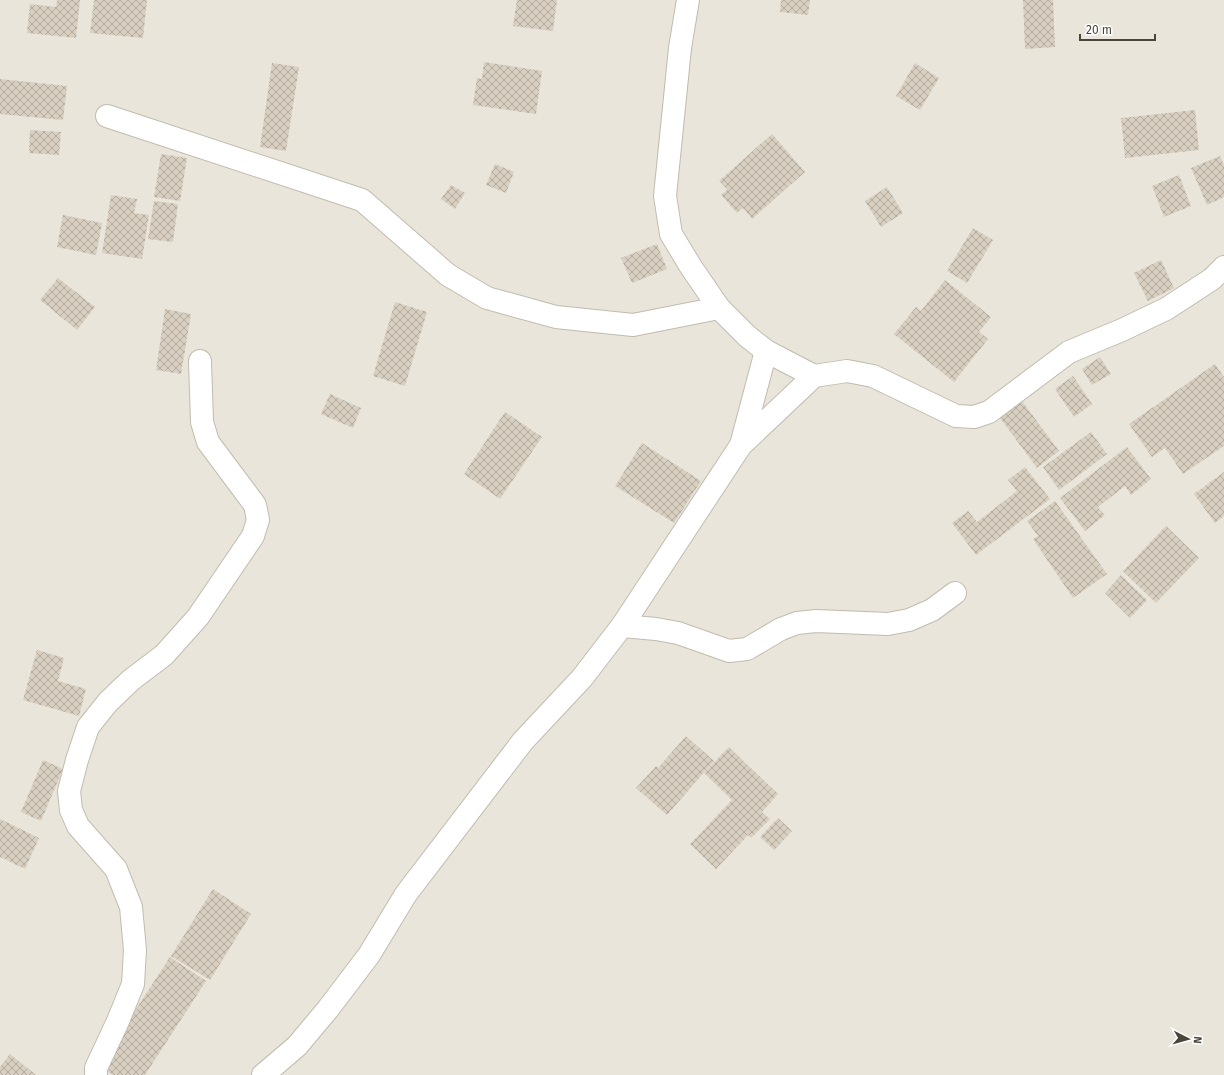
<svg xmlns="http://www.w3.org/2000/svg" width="1224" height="1075" viewBox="0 0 1224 1075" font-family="'Fira Sans',sans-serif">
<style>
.residential{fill:#eae5da}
.building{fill:url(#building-cross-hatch)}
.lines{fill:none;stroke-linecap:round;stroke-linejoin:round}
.minor-casing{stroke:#c2bbae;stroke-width:24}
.minor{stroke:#fff;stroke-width:22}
</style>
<defs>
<pattern id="building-cross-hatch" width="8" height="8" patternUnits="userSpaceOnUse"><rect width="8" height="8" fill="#d8cfc1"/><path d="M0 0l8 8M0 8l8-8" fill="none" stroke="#b1aa9e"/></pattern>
</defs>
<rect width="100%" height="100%" fill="#f6f3ec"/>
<rect class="residential" x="0" y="0" width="1224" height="1075"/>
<g class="building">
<polygon points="57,0 80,0 76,38 27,33 30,4 56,7"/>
<polygon points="94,0 147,0 143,38 90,33"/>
<polygon points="517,0 557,0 553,31 513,26"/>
<polygon points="781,0 810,0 808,15 780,12"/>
<polygon points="1023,0 1053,0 1055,47 1025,49"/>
<polygon points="484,62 542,71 536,114 473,105 477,78 482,79"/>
<polygon points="272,63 299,67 286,151 260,147"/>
<polygon points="915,63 939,78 920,110 896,96"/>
<polygon points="0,79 67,86 63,120 0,114"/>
<polygon points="1195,110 1199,150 1125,158 1121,118"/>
<polygon points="30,130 61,132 59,155 29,153"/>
<polygon points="772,134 805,172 752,219 743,208 737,213 721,195 727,190 719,181"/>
<polygon points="161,154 187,158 180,201 154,197"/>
<polygon points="1220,156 1224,165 1224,197 1207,205 1191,168"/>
<polygon points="495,164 514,172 506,193 486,185"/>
<polygon points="1179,175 1191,206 1164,217 1152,186"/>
<polygon points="451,185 465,193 455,209 441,199"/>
<polygon points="887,187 903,213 881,227 865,201"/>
<polygon points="111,195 137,199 134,213 149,215 142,259 102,253"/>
<polygon points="154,201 178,204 173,242 148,239"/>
<polygon points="63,215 102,223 96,255 57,247"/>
<polygon points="973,228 993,240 967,283 947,271"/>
<polygon points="657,244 667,269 632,283 621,258"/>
<polygon points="1161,260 1174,288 1148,301 1134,273"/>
<polygon points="58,278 95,307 77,330 40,300"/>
<polygon points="945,280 991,317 979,332 988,339 954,382 894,334 916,307 921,311"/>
<polygon points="395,302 427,312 405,386 373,376"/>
<polygon points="165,309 191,314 181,374 156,370"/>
<polygon points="1100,357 1111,374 1092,385 1082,369"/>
<polygon points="1215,364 1224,377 1224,446 1183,474 1165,448 1152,457 1129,424"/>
<polygon points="1073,376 1092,404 1074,417 1055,389"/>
<polygon points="330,394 361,408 353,428 321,414"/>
<polygon points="1022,401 1059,451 1037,468 1000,418"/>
<polygon points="505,412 542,437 500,499 464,474"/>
<polygon points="1091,432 1107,454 1059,490 1043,467"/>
<polygon points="642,443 701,481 674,523 615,486"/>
<polygon points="1127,447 1151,479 1131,495 1125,486 1098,507 1105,515 1085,531 1060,498"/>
<polygon points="1025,467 1050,499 976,555 952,523 968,511 977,522 1017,491 1008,480"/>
<polygon points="1224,472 1224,516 1215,523 1194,494"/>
<polygon points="1055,501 1107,574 1073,598 1033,539 1038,536 1027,521"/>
<polygon points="1166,526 1199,558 1156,603 1123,571"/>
<polygon points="1121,575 1147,600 1130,618 1105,593"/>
<polygon points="37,650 64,658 58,681 86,689 79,716 23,700"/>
<polygon points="686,736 714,761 667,815 636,788 656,766 658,768"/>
<polygon points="729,747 778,794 762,812 770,819 751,838 748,835 716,869 690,844 732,800 704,773"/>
<polygon points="43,760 63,769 41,821 21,812"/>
<polygon points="778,818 792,831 774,850 760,837"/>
<polygon points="0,819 39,838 25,869 0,857"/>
<polygon points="213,889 251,914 210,980 171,956"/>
<polygon points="170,957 206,981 145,1075 113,1075 99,1066"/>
<polygon points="10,1054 36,1075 0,1075 0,1067"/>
</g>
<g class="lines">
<defs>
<g id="minor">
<polyline points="688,0 680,48 665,196 671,234 691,267 719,308 747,336 766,351 814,376"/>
<polyline points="107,116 362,200 448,275 487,298 556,317 633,325 719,308"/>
<polyline points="741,445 766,351"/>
<polyline points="622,626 656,629 678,633 729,651 747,649 781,629 797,623 816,621 888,624 909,620 932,610 955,593"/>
<polyline points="96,1075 96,1068 118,1021 133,984 135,950 131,907 116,869 78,826 71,810 69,791 77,760 88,727 108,702 131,680 164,655 198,617 253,536 258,520 255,505 208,442 202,422 200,361"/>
<polyline points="263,1075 297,1046 328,1009 369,955 406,894 523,741 582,678 622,626 741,445 814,376 847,371 873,376 956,416 974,417 989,412 1069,352 1122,330 1166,309 1212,279 1224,267"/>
</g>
</defs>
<use href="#minor" class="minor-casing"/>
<use href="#minor" class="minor"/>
</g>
<g transform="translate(1188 1039) rotate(96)" stroke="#ffffff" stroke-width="3" paint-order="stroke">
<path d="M0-3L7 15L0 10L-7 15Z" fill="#4b4439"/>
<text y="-6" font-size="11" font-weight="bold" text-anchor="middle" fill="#4b4439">N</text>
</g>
<path d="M1080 34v6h75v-6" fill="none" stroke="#4b4439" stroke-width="2"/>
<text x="1086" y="34" font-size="12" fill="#4b4439" stroke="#ffffff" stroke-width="3" paint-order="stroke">20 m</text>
</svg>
